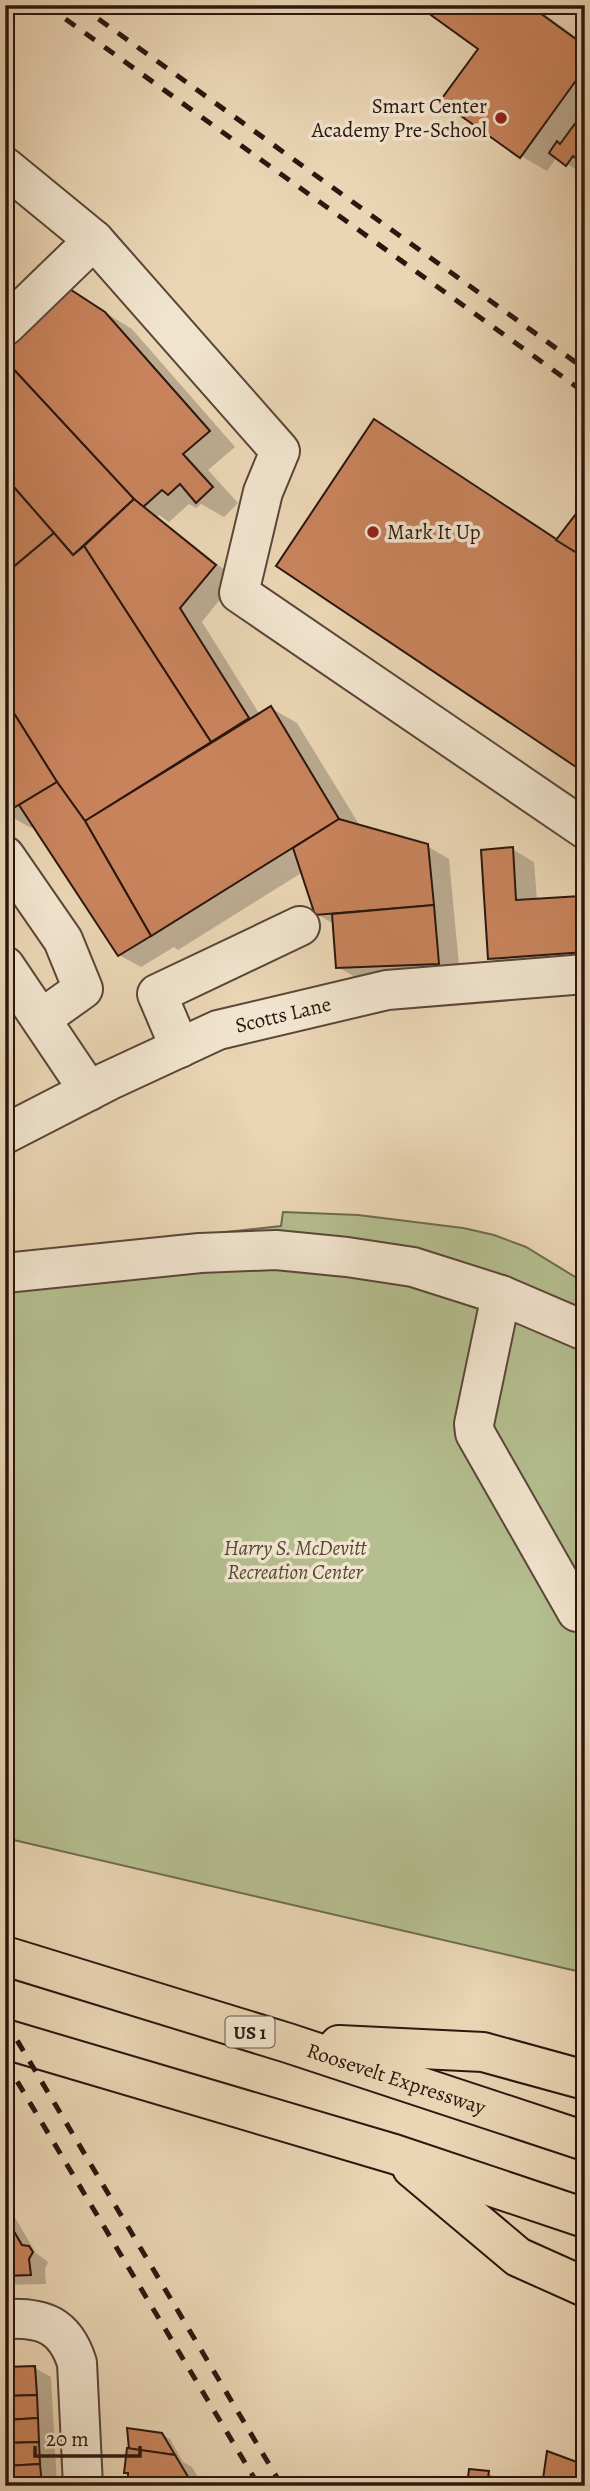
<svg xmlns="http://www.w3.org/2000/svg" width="590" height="2491" viewBox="0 0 590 2491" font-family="Alegreya,serif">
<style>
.green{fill:#b4be8f;stroke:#6f6a4f;stroke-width:2}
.shadow{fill:#0003}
.building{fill:#c8835c;stroke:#2a170f;stroke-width:2}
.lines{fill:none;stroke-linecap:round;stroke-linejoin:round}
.minor-casing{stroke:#5a4638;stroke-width:42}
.highway-casing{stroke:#2a170f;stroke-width:42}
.minor{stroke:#f1e4ce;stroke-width:38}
.highway{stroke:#ead5b4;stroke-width:38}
.rail{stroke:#2a170f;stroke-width:5;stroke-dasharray:12 12;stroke-linecap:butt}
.poi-dot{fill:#8f2418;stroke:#f1e4ce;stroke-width:2.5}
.labels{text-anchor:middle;stroke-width:7;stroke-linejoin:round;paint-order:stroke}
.shield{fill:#f1e4ce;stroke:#665448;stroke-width:2}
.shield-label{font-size:19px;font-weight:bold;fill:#2a170f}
.poi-label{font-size:21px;fill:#2a170f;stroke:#f1e4ce;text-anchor:end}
.street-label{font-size:21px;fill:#2a170f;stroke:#f1e4ce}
.park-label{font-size:21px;font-style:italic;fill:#534935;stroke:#f1e4ce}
</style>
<rect width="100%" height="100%" fill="#ead5b4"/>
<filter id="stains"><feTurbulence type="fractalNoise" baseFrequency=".00286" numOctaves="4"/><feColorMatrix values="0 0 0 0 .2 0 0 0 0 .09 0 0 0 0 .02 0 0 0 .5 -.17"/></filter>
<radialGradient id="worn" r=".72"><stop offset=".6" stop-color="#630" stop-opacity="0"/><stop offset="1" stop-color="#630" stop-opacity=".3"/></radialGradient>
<polygon class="green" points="283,1212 358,1215 463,1228 494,1235 526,1247 585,1283 585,1973 5,1838 5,1256 281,1226"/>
<g class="shadow">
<polygon points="415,5 538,5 542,9 540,11 583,42 585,40 583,174 557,157 547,171 521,156 443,100 480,48"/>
<polygon points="88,302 132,329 235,447 208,470 238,503 224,517 201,504 196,508 189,504 169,522 159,515 158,517 236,579 202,622 260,715 271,708 297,723 360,826 427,846 449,859 460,976 360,980 338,967 334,924 317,914 303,872 178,950 174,947 141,967 119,955 35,826 31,828 5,813 5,340"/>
<polygon points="512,849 534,862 537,900 583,898 585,894 585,965 512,970 490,958"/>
<polygon points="5,2201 36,2253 48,2262 45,2269 46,2284 5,2285"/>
<polygon points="35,2368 51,2377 57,2486 5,2486"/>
<polygon points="162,2434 170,2439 183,2462 192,2467 203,2486 129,2486 130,2474 125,2472"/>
<polygon points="488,2473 496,2478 495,2486 469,2486"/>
</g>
<g class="building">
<polygon points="417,5 529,5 580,42 585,39 585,68 520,158 440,101 478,49"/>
<polygon points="585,110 585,155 583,154 578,160 573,156 566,166 549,153 557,141 560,144"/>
<polygon points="62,284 105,312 210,431 183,454 213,487 196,503 180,484 168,495 162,490 142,508 5,360 5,338"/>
<polygon points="5,360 134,499 73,555 5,477"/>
<polygon points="374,419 585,558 585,773 276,566"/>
<polygon points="5,477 54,533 5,574"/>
<polygon points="134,499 216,565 180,608 249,718 211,742 84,546"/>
<polygon points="585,502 585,558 556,540"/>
<polygon points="54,533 73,555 84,546 211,742 85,821 57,782 5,699 5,574"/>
<polygon points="5,699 57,782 5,813"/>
<polygon points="271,706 339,819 151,936 85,821"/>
<polygon points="57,782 85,821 151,936 118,956 19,805"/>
<polygon points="339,819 428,844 434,905 315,915 293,848"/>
<polygon points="513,847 516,900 581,896 580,892 585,892 585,952 488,959 481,850"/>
<polygon points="434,905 439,964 336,968 332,914"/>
<polygon points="5,2216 22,2245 29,2246 33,2252 29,2259 31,2275 5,2276"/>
<polygon points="35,2366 37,2395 5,2396 5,2367"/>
<polygon points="37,2395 38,2418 5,2420 5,2396"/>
<polygon points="38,2418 39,2442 5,2443 5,2420"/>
<polygon points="127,2428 162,2433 175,2455 129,2449"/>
<polygon points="39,2442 40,2464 5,2466 5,2443"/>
<polygon points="127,2448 175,2455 190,2480 190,2486 128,2486 128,2473 124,2473"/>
<polygon points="547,2451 585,2465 585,2486 542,2486"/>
<polygon points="40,2464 42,2486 5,2486 5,2466"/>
<polygon points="469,2469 489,2471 487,2486 467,2486"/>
</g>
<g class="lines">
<defs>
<g id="minor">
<polyline points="5,167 94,240 280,451 263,492 239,593 585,829"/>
<polyline points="5,326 94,240"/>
<polyline points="5,856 63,940 83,989 41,1019"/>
<polyline points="5,966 89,1091"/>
<polyline points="180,1048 157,994 300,926"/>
<path id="s1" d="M5,1134L108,1081L218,1030L387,990L585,974"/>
<polyline points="5,1273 200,1253 276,1250 347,1257 413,1267 501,1295 474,1424 475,1433 577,1612"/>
<polyline points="501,1295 585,1331"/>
<path d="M5,2319C43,2317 65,2325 77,2363L83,2486"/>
</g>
<g id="highway">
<path id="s2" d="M5,1956L288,2043L585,2141"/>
<polyline points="5,2039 394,2154 585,2218"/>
<polyline points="339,2045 483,2052 585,2080"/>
<polyline points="412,2168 518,2257 585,2287"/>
</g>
</defs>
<use href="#minor" class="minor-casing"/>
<use href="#highway" class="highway-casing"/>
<use href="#minor" class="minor"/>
<use href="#highway" class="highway"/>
<g class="rail">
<polyline points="46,5 585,393"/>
<polyline points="79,5 585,369"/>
<polyline points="5,2020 282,2486"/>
<polyline points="5,2061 259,2486"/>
</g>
</g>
<g class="poi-dot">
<circle cx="501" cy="118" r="7"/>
<circle cx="373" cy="532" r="7"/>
</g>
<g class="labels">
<rect class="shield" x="225.5" y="2016.5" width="49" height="31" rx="5"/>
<g class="shield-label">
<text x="250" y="2039">US 1</text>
</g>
<g class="poi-label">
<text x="487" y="113">Smart Center<tspan x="487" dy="24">Academy Pre-School</tspan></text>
<text x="387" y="539" text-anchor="start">Mark It Up</text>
</g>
<g class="street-label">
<text dy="7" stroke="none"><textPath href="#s1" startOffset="304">Scotts Lane</textPath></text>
<text dy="7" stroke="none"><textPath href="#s2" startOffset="410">Roosevelt Expressway</textPath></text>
</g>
<g class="park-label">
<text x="295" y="1555">Harry S. McDevitt<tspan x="295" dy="24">Recreation Center</tspan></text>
</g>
</g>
<rect width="590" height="2491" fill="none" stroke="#ead5b4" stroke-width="28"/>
<rect x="7" y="7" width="576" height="2477" fill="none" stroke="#2a170f" stroke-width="3.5"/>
<rect x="14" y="14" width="562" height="2463" fill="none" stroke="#2a170f" stroke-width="2"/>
<path d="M35 2446v10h105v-10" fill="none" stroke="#2a170f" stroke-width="3.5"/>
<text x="46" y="2446" font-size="21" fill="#2a170f" stroke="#f1e4ce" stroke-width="5" paint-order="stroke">20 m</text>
<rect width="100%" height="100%" filter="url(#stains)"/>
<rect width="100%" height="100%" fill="url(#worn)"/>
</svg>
